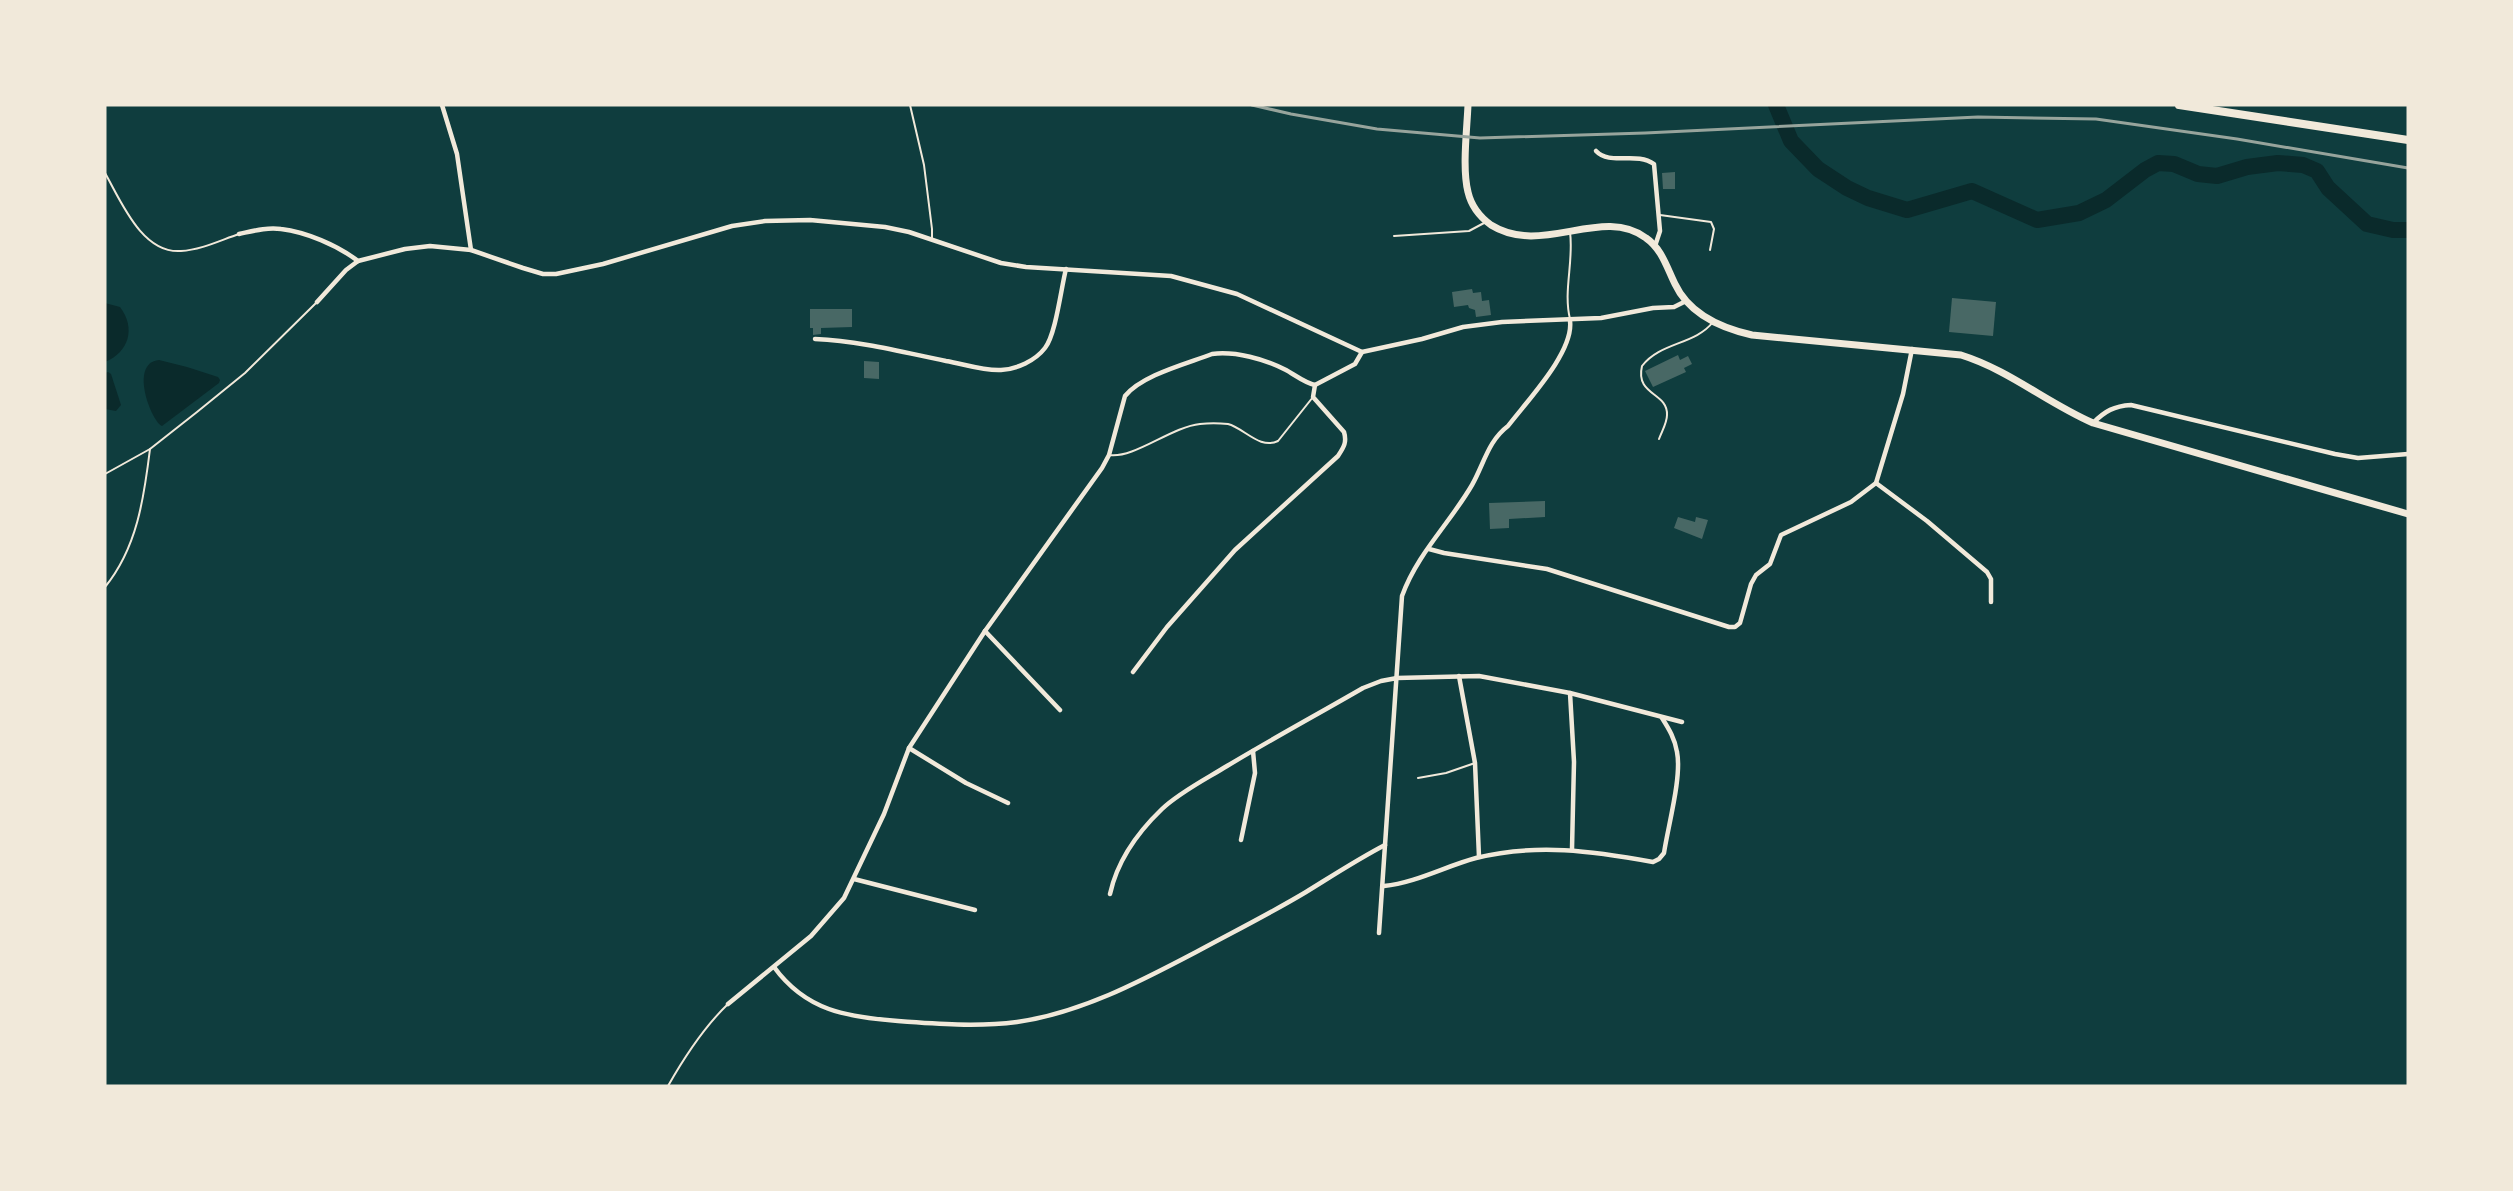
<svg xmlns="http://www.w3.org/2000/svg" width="2513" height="1191" viewBox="0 0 2513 1191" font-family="'Roboto Condensed',sans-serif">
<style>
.water{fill:#0a2a2b}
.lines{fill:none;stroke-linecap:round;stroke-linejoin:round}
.river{stroke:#0a2a2b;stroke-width:16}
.building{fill:#486865}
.service{stroke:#f1e9da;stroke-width:2}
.minor{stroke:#f1e9da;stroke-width:4.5}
.secondary{stroke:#f1e9da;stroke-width:7}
.trunk{stroke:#f1e9da;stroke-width:8}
.rail{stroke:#97a49c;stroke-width:3}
</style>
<rect width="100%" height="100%" fill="#0f3d3e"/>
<g class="water">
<path d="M105,303L120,307C136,328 129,352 105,362Z"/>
<path d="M159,360L187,367L218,377L220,380L219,383L162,426C152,423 128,363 159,360Z"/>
<polygon points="108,372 111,374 121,405 116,411 105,409 105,373"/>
</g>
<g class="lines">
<polyline class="river" points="1776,105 1791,141 1818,169 1847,188 1868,198 1907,210 1972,191 2037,220 2079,213 2106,200 2145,170 2158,163 2174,164 2198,174 2217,176 2247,167 2278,163 2303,165 2317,171 2328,188 2367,224 2393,230 2408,230"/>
</g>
<g class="building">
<polygon points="1675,172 1675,189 1663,189 1662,173"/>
<polygon points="1472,289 1473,293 1481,292 1482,301 1489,300 1491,315 1476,317 1475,310 1469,308 1468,305 1454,307 1452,292"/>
<polygon points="1952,298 1996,302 1993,336 1949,332"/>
<polygon points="810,309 852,309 852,327 821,328 821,334 813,335 813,328 810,328"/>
<polygon points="1678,355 1680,360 1688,356 1692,364 1684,368 1686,372 1653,387 1645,371"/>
<polygon points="864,361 879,362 879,379 864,378"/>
<polygon points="1545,501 1545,517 1509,519 1509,528 1490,529 1489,503"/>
<polygon points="1678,517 1695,522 1696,517 1708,520 1702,539 1674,528"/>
</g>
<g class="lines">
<g class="service">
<polyline points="910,105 924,165 932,229 932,239"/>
<path d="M105,173C121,201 142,254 181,251C201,250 221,240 239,234"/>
<polyline points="1660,215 1711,222 1714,229 1710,250"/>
<polyline points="1394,236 1469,231 1484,223"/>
<path d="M1570,319C1563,291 1574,261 1570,232"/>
<path d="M1659,439C1662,431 1667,423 1667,415C1668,392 1635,396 1642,366C1660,342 1695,345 1713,322"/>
<path d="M1109,455C1134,459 1171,427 1200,424C1208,423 1219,423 1228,424C1244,428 1260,450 1278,441L1313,397"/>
<polyline points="105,474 150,449 197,412 245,373 317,302"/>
<path d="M105,587C137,548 144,498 150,449"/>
<polyline points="1418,778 1446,773 1475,763"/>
<path d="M668,1086C685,1056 703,1028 728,1004"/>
</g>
<g class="minor">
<polyline points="442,105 457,154 471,250"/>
<path d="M1596,151C1610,166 1636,151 1654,164L1660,231L1655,246"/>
<path d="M239,234C253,231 267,227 281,229C306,232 337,245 358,261"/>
<polyline points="317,302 346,270 358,261 405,249 430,246 471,250 523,268 543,274 556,274 603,264 732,226 765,221 810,220 885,227 909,232 1001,263 1026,267 1171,276 1237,294 1362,352 1422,339 1463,327 1502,322 1601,318 1653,308 1674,307 1686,301"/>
<path d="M815,339C860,341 902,352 946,361C964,364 983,371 1001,370C1017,369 1035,361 1045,348C1056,334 1061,288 1066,269"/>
<path d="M2093,423C2105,411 2114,406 2131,405L2335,454L2358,458L2408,454"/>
<polyline points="1876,483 1927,521 1987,572 1991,579 1991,602"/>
<polyline points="1429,549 1444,553 1547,569 1729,627 1735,627 1740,623 1751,584 1756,575 1770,564 1781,535 1851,502 1876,483 1903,394 1912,349"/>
<polyline points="985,631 1060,710"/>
<path d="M1133,672L1167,627L1235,550L1338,456C1344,447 1347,442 1344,432L1313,397L1315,385"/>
<polyline points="1459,676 1475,763 1479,857"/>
<polyline points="1570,693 1574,762 1572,849"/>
<polyline points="909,748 966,783 1008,803"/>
<polyline points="1241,840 1255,773 1253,751"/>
<polyline points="854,879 975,910"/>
<path d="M1384,886C1415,883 1446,866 1476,858C1536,843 1593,851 1653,862L1659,859L1664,853C1668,826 1682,777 1677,752C1675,739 1669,729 1662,718"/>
<path d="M1110,894C1117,862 1138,832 1162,809C1180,792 1206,779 1227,766C1272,739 1318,714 1363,688L1381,681L1397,678L1479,676L1570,693L1682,722"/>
<path d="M1379,933L1402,596C1417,554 1450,523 1472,485C1484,464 1488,441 1508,426C1527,401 1574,352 1570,321"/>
<path d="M774,967C806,1011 847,1017 898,1021C937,1024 978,1027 1017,1022C1081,1013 1141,981 1198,951C1235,931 1271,913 1306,892C1332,876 1358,859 1385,845"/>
<path d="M728,1004L811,936L844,898L884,814L909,748L985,631L1102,468L1109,455L1125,396C1142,375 1186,364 1212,354C1235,351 1265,359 1286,370C1295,375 1305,383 1315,385L1355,364L1362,352"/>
</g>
<path class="secondary" d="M1468,105C1467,129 1462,169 1468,192C1471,205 1480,217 1491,225C1542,257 1602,205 1646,238C1662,249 1667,268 1675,284C1689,314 1721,328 1752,335L1961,355C2009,370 2047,403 2093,423L2408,514"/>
<polyline class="trunk" points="2179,105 2408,140"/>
<polyline class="rail" points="1252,105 1291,114 1377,129 1480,138 1645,133 1978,117 2096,119 2237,139 2408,168"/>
</g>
<rect width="2513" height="1191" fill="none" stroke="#f1e9da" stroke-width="213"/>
</svg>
